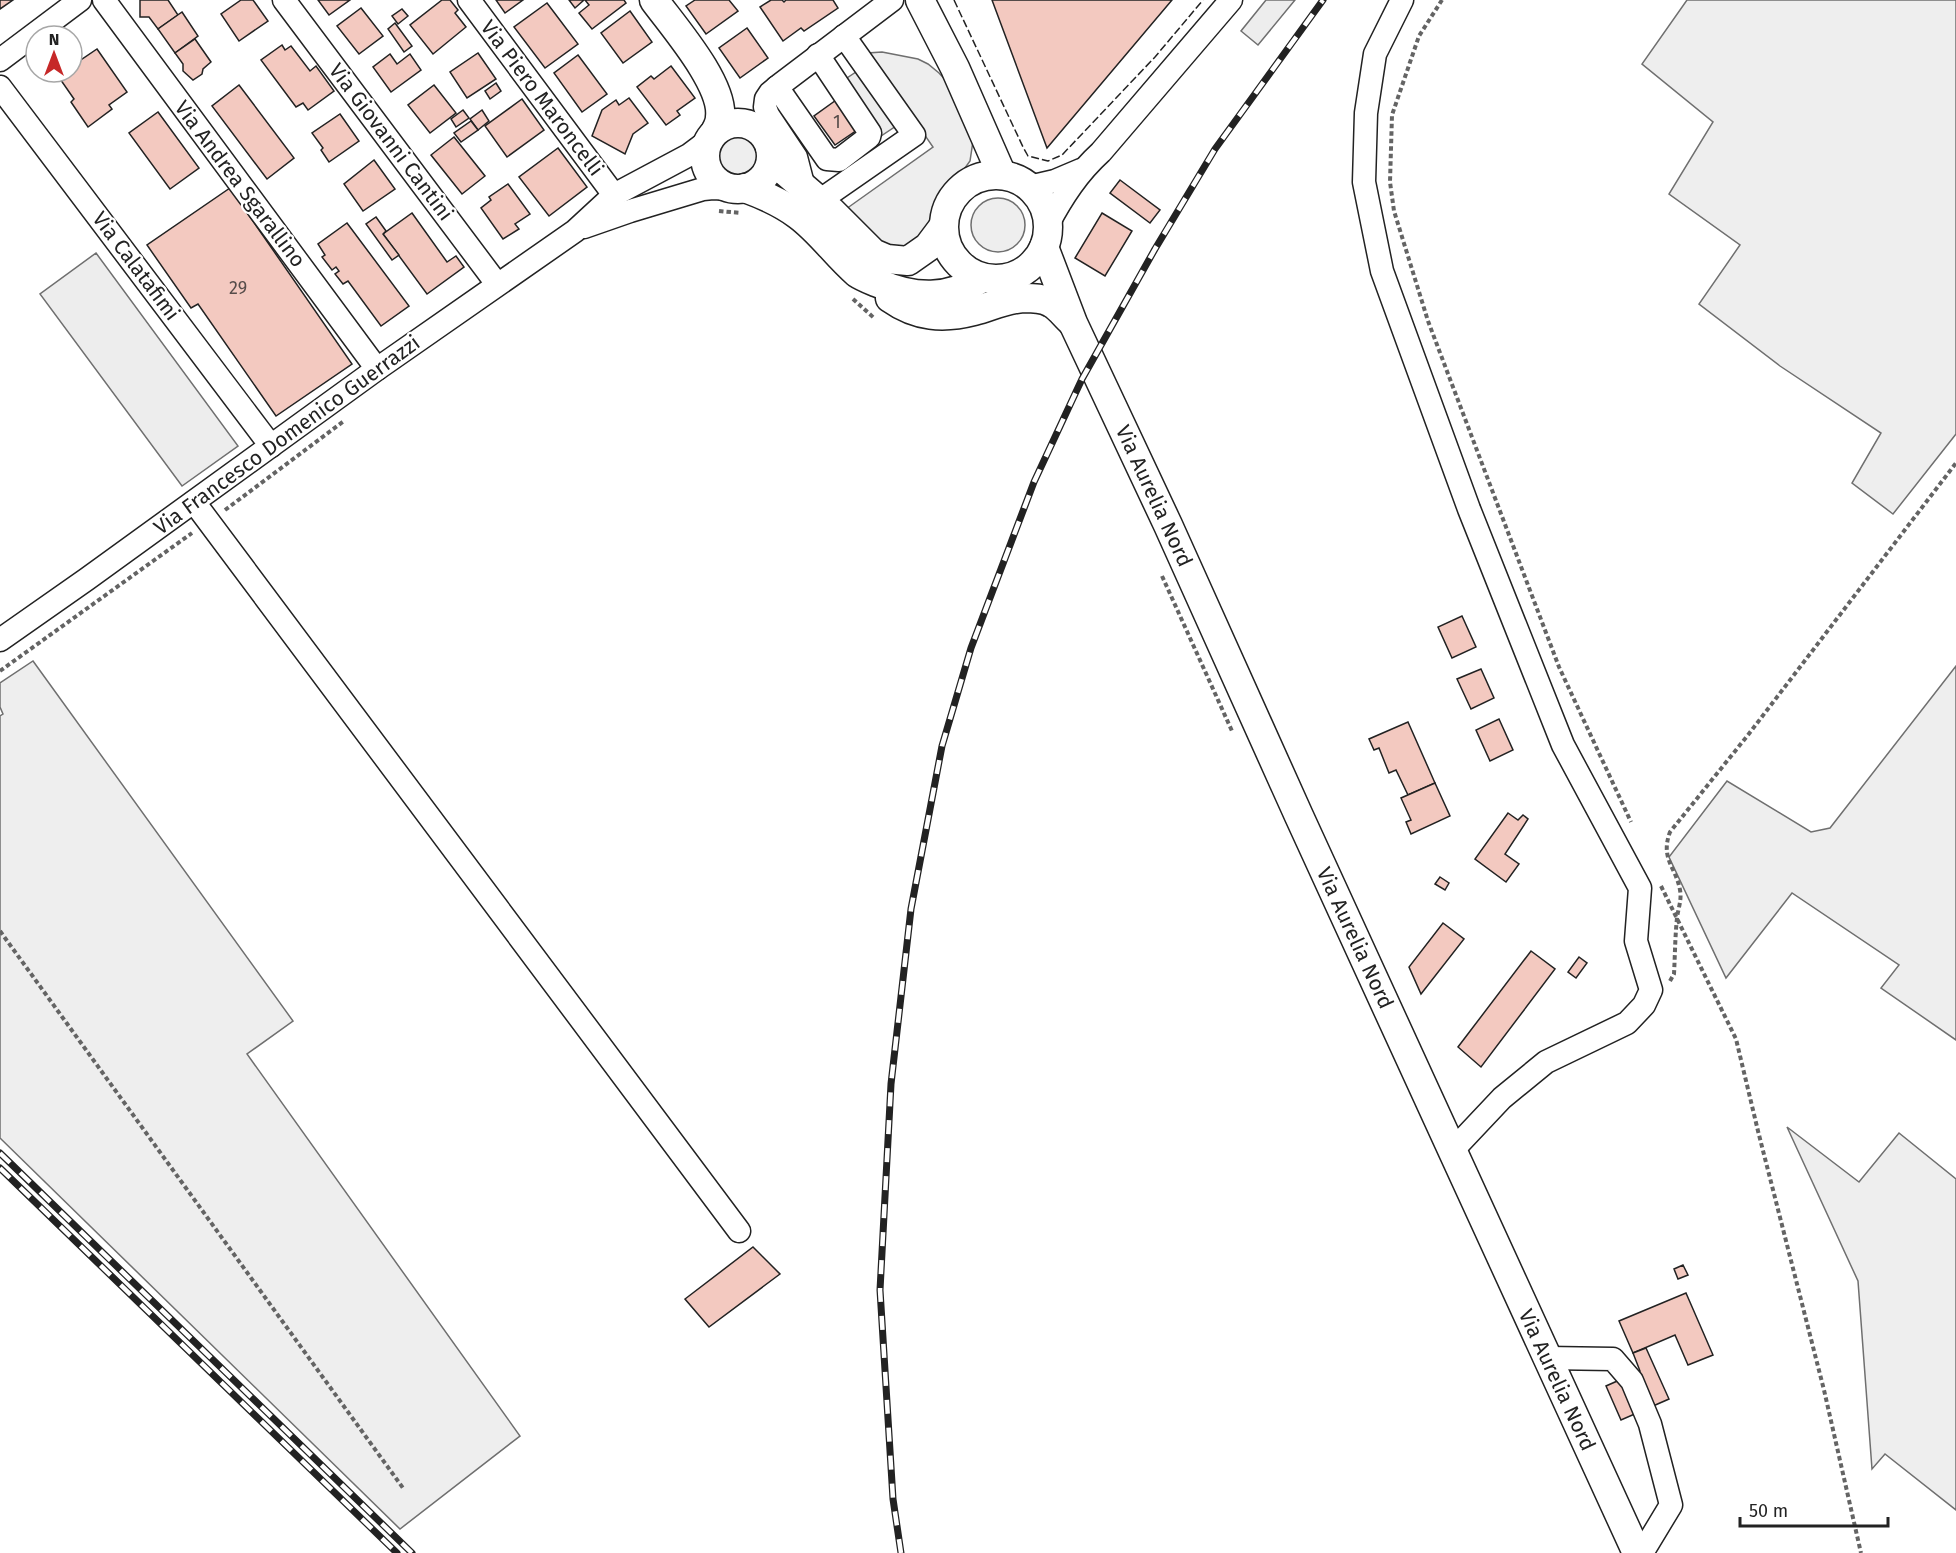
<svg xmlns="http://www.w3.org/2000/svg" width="1956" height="1553" viewBox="0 0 1956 1553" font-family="'Fira Sans',sans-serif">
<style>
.green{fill:#eee;stroke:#6f6f6f;stroke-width:1.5}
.parking{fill:#ededed;stroke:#6f6f6f;stroke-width:1.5}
.building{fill:#f3c9c0;stroke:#222;stroke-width:1.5}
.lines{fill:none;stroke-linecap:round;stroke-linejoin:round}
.minor-casing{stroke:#222;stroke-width:25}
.major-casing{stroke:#222;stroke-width:31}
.path{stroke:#646464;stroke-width:4;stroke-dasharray:4.5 3;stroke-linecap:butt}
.minor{stroke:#fff;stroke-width:22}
.major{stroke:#fff;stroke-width:28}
.rail-casing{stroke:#222;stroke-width:7}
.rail{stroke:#fff;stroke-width:4.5;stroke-dasharray:14;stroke-linecap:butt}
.fence{stroke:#222;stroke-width:1.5;stroke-dasharray:8 3;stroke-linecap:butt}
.labels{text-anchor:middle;stroke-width:4.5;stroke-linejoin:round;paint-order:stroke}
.number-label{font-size:18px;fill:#564c4a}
.street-label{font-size:21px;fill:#222;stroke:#fff}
</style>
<rect width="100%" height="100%" fill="#fff"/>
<g class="green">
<polygon points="1687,0 1956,0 1956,434 1893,514 1852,483 1881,433 1780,366 1699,304 1740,245 1669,194 1713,122 1642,64"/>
<polygon points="882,52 918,59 928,64 939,73 952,87 973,141 970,161 965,168 946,184 934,207 927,230 915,246 887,252 846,209 933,147 868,53"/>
<circle cx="739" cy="156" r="22"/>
<circle cx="998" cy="225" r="27"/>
<polygon points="33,661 293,1021 247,1054 520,1436 400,1529 0,1138 0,716 3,714 0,707 0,683"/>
<polygon points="1956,666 1956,1040 1881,988 1899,965 1792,893 1726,978 1669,857 1727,781 1811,832 1830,828"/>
<polygon points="1787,1127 1859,1182 1899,1133 1956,1179 1956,1510 1885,1454 1872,1469 1858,1281"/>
</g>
<g class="parking">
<polygon points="1266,0 1295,0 1258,45 1241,31"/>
<polygon points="859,70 896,126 878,138 841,82"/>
<polygon points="96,253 238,446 182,486 40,294"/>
</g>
<g class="building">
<polygon points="0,0 13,0 0,9"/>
<polygon points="140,0 168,0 178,15 158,29 149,17 140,17"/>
<polygon points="241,0 253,0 268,21 239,41 221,14"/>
<polygon points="318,0 350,0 329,15"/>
<polygon points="442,0 450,0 458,10 455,13 466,27 433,54 410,25"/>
<polygon points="496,0 523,0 505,13"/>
<polygon points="569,0 584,0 575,8"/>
<polygon points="585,0 624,0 626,3 592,29 579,13 589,5"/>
<polygon points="695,0 729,0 738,11 706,34 686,6"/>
<polygon points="771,0 782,0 784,2 786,0 833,0 838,8 804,31 801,28 783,41 760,7"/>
<polygon points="992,0 1172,0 1047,148"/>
<polygon points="547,3 578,44 545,68 514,27"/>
<polygon points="361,8 383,36 359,54 337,26"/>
<polygon points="402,9 408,16 398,24 392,16"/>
<polygon points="630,11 652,42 623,63 601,33"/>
<polygon points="182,12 198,36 175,53 158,29"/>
<polygon points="395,23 412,46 404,52 388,29"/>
<polygon points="747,28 768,58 740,78 719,48"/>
<polygon points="195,39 211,62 203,69 202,74 193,80 183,71 183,64 175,53"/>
<polygon points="282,45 285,50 291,46 310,71 316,66 334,91 308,110 303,103 296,107 261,60"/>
<polygon points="97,49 127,92 109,105 112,109 88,127 71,102 74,99 58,76 64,72 72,72 72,66"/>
<polygon points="478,53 496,79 467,98 450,72"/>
<polygon points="390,54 397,64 410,54 421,70 391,92 373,67"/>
<polygon points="578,55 607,94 582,112 554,73"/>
<polygon points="671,66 695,98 677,111 680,115 666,125 637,87 651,76 654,79"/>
<polygon points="496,83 501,91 490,99 485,91"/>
<polygon points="239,85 294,158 267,179 212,106"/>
<polygon points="434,85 456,113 430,133 408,105"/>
<polygon points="629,98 648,123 633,134 625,154 592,136 602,110 616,100 619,105"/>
<polygon points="839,98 860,128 835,145 814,116"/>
<polygon points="522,99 544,130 507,157 485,126"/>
<polygon points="463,110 469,118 456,127 451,119"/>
<polygon points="482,110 489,121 478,130 470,119"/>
<polygon points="158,112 199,168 170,189 129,133"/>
<polygon points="340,114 359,141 329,162 321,150 323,148 312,133"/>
<polygon points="471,121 478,130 461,142 454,133"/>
<polygon points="454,137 485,176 462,194 431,155"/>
<polygon points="558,148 587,187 549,216 519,177"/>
<polygon points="374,160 395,189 363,211 344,184"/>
<polygon points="1120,180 1160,210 1150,223 1110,193"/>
<polygon points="508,184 530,214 515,224 519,229 503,239 481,208 491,200 489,197"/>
<polygon points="230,188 352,364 276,416 198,304 191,308 147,245"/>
<polygon points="412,213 447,262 456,256 464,267 427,294 383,234"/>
<polygon points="1102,213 1132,231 1105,276 1075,258"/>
<polygon points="376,217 386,231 383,234 399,255 392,260 366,224"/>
<polygon points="347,223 409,306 381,326 348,281 343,284 335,274 339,271 336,267 332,270 322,257 325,255 318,244"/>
<polygon points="1462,616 1476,647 1452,658 1438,627"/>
<polygon points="1481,669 1494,698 1471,709 1457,679"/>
<polygon points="1499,719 1513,750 1490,761 1476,730"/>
<polygon points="1408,722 1435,783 1408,795 1396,770 1389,773 1379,748 1374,750 1369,739"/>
<polygon points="1435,783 1450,816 1411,834 1406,822 1411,820 1401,798"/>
<polygon points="1508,813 1518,820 1523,815 1528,819 1505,854 1519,864 1506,882 1475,859"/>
<polygon points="1440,877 1449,883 1445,890 1435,884"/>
<polygon points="1443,923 1464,939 1421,994 1409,967"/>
<polygon points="1531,951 1555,969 1481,1067 1458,1047"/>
<polygon points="1579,957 1587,963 1576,978 1568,972"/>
<polygon points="753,1247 780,1274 709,1327 685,1299"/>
<polygon points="1683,1265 1688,1275 1678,1279 1674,1269"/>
<polygon points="1686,1293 1713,1355 1688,1365 1675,1335 1633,1353 1619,1321"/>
<polygon points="1646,1348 1669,1399 1621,1420 1606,1386 1640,1371 1633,1353"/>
</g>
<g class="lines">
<defs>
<g id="minor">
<polyline points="104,0 377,369"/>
<polyline points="284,0 497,284"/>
<polyline points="469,0 614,195"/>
<polyline points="1402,0 1375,54 1366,113 1364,182 1382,271 1469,509 1563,745 1640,888 1636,941 1651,990 1644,1005 1627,1023 1546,1062 1502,1098 1452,1151"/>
<polyline points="0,60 80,0"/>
<polyline points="0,87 271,446"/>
<polyline points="777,87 827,159 839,160 869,137 870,133 818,55"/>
<polyline points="1029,187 1055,181 1081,170"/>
<polyline points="804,188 796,157 768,115 765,107 766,99 770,93 781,84 892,0"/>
<polyline points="819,201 914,135 844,36"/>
<path d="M1048,224C1063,196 1078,173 1101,152L1231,0"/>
<polyline points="584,227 630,211 703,189 713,188 731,189"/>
<polyline points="194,502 739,1231"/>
<polyline points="0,640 87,579 377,369 575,231 614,195 689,155 709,140"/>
<polyline points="1547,1358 1613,1359 1632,1381 1650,1424 1671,1505 1642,1553"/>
</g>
<g id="major">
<path d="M654,0C673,26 724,84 720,117C720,121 718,126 716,130"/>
<polyline points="920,0 955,68 1002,175"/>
<circle cx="738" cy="156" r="33"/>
<polyline points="770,147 787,173 831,211 873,253 887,259 908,261 928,247 943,227"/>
<circle cx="996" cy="227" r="52"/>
<path d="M745,188C764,195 782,203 798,215C820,231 836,255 857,273C863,277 871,280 878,283C915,299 948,300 982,278"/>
<polyline points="1044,247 1073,323 1168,525 1299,816 1637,1553"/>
<path d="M890,298C917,317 943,319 974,311C992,306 1006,299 1024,298C1034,298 1043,298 1051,303C1059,307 1065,316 1072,322"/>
</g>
</defs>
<use href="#minor" class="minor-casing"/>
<use href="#major" class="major-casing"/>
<g class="path">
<polyline points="1442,0 1419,36 1392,115 1390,182 1394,211 1428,321 1559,667 1631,822"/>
<polyline points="719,211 741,213"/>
<polyline points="853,299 874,318"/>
<polyline points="225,510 344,421"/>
<polyline points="1162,576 1232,731"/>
<polyline points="0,671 192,533"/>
<polyline points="1661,886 1736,1039 1758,1131 1824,1390 1861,1553"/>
<polyline points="0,931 403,1488"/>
<path d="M1670,981L1674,974C1675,956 1675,937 1677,918C1678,909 1682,900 1680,890C1676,867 1660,859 1670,832L1748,735L1956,463"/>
</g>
<use href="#minor" class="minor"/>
<use href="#major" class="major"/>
<defs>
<g id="rail">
<polyline points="0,1153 412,1553"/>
<polyline points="0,1168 397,1553"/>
<polyline points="901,1553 893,1499 880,1290 891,1084 911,909 942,746 971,648 1034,482 1082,379 1155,249 1215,149 1323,0"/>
</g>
</defs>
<use href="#rail" class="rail-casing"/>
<use href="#rail" class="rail"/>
<polyline class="fence" points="954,0 1023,147 1028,156 1048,161 1062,155 1155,57 1203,0"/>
</g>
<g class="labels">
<g class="number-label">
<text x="837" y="128">1</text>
<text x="238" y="294">29</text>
</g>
<g class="street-label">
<text transform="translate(542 98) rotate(53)" y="7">Via Piero Maroncelli</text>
<text transform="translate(391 142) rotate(53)" y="7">Via Giovanni Cantini</text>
<text transform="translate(240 184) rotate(53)" y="7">Via Andrea Sgarallino</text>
<text transform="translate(136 266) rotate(53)" y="7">Via Calatafimi</text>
<text transform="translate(287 435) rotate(-36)" y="7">Via Francesco Domenico Guerrazzi</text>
<text transform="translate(1154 496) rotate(65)" y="7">Via Aurelia Nord</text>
<text transform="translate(1355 938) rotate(65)" y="7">Via Aurelia Nord</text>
<text transform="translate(1557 1380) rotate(65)" y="7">Via Aurelia Nord</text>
</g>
</g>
<g transform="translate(54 54)"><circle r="28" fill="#ffffff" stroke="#a7a7a7" stroke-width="1.5"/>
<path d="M0-4.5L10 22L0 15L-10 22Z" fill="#c62828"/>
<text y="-9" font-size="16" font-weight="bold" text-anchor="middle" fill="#222222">N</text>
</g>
<path d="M1740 1517v9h148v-9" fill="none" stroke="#222222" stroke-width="3"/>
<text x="1749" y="1517" font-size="18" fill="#222222" stroke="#ffffff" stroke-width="4.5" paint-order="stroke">50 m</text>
</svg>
